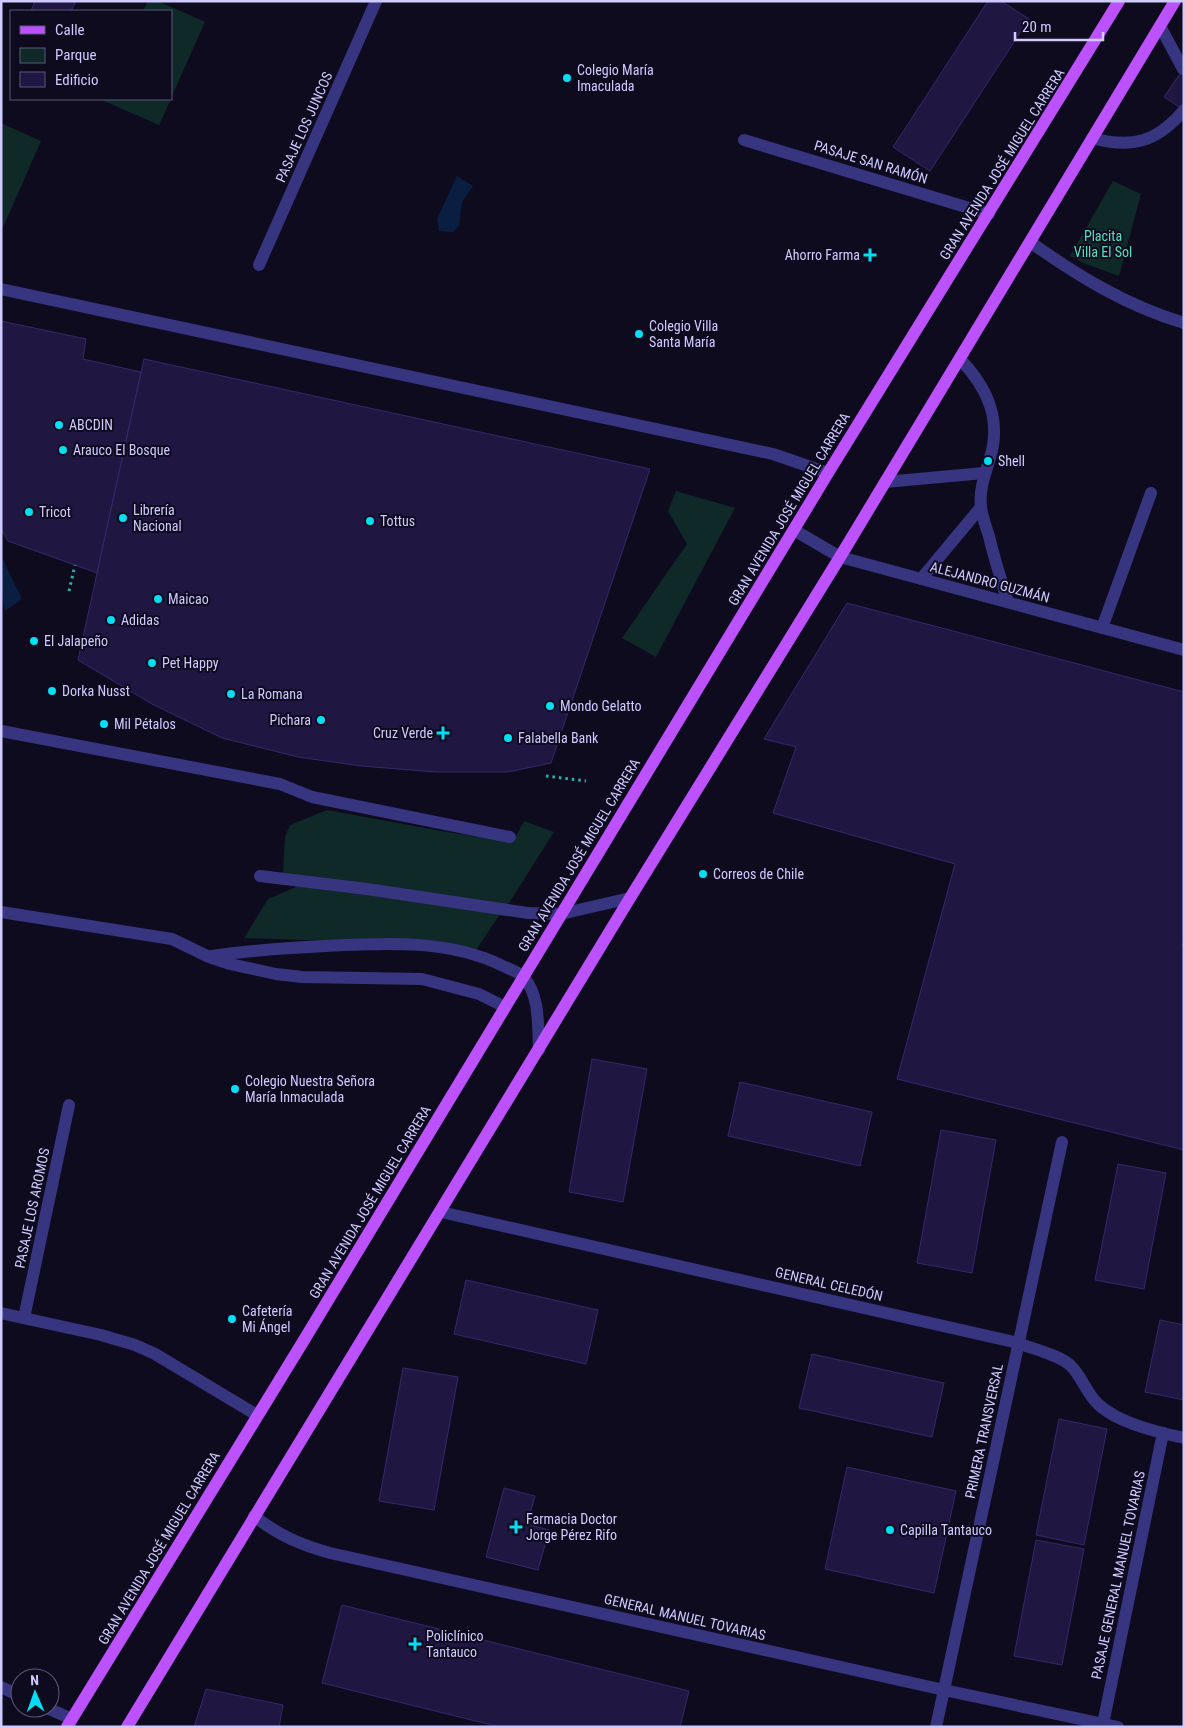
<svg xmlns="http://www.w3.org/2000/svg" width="1185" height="1728" viewBox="0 0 1185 1728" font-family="'Roboto Condensed',sans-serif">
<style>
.green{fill:#0e2928}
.water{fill:#091e40}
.building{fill:#1f1741;stroke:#35286d}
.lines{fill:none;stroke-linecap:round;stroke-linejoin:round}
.path{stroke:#29b4aa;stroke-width:3;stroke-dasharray:2.5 4;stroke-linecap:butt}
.service{stroke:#373580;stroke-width:12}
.minor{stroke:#373580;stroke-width:12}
.tertiary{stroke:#373580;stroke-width:12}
.primary{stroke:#bc51ff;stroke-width:12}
.poi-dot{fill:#00def5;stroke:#0f0b1f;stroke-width:2}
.labels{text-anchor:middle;stroke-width:4;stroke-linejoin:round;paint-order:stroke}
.poi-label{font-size:14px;fill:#cfcaff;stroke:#0f0b1f;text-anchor:start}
.street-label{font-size:14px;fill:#cfcaff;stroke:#0f0b1f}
.park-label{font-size:14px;fill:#52e2bd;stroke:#0f0b1f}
</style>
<rect width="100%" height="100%" fill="#0f0b1f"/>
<g class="green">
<polygon points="148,1 158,1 205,22 171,98 171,11 143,11"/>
<polygon points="105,99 171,99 159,125 104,101"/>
<polygon points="1,123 41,141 1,232"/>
<polygon points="1113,181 1141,194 1119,276 1086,264 1070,256"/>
<polygon points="676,491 735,508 656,657 622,638 687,544 668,511"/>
<polygon points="327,810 447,832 513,842 524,821 554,832 507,906 283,873 285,837 290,825"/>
<polygon points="303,884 501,913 474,953 364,942 244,938 268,899"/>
</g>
<g class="water">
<polygon points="457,176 473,186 462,202 459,226 453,232 439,231 437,219"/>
<polygon points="1,556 22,599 5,611 1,592"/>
</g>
<g class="building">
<polygon points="35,1 76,1 71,11 31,11"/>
<polygon points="988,1 1001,1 1029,19 930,171 893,147"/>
<polygon points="1184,68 1184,110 1164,97"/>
<polygon points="1,321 86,339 83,359 141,372 97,573 8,541 1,529"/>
<polygon points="144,359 650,469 551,763 508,772 436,772 361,766 298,757 222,738 152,704 78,660"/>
<polygon points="847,603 1184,692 1184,939 1182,946 1184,946 1184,1150 897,1079 955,864 773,813 796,747 764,739"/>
<polygon points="592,1059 647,1069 623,1202 569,1192"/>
<polygon points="740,1082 872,1112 860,1166 728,1136"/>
<polygon points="941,1130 996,1140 972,1273 917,1263"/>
<polygon points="1118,1164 1166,1173 1144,1289 1095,1280"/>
<polygon points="466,1280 598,1310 586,1364 454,1334"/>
<polygon points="1160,1320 1184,1325 1184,1400 1145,1392"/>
<polygon points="812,1354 944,1383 932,1437 799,1408"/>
<polygon points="403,1368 458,1377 434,1510 379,1501"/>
<polygon points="1059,1419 1107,1429 1084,1545 1036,1535"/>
<polygon points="847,1467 956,1491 934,1593 825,1569"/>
<polygon points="504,1488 535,1496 527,1524 549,1530 538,1570 486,1557"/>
<polygon points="1036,1540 1084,1549 1062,1665 1014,1656"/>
<polygon points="342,1605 689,1691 680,1727 500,1727 322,1683"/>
<polygon points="206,1689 283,1705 279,1727 194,1727"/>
</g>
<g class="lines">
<g class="path">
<polyline points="69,591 75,565"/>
<polyline points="546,776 586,781"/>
</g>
<g class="service">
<polyline points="1160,26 1183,69"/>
<path d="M1092,138C1132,149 1157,142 1184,110"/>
<polyline points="1,289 773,454 828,473"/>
<path d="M960,359C987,387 1002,419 990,458C985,475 979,489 981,507C982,516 986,527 989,536C994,558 1001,580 1008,602"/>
<polyline points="885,482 984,473"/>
<polyline points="921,579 981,507"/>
<polyline points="1,731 280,784 312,797 510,837"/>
<polyline points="260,876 367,889 528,913 561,914 630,898"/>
<polyline points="1,912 172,939 209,957 230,964 276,974 302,977 422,979 479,994 505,1007"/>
<path d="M212,956C250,950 287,948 325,946C384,943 449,939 503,966C509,969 519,972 523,977C540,993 538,1028 539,1050"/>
<polyline points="1,1687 20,1696"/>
<polyline points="47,1708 72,1719"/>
<polyline points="1103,1724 1163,1433"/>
</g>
<g class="minor">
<polyline points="744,140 989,214"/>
<path d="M1030,242C1078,276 1127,306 1184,323"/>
<polyline points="259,265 376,1"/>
<polyline points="1102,628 1151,493"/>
<path d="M441,1212L1018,1343C1033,1349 1060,1355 1071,1366C1082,1377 1087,1394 1098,1404C1118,1423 1157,1432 1184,1438"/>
<polyline points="1,1313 101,1335 135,1345 155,1354 257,1415"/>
<polyline points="24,1318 69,1105"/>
<path d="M254,1516C278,1535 301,1545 330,1553L944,1690L1118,1727"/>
<polyline points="936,1727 1062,1142"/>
</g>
<polyline class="tertiary" points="794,530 840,557 1184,650"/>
<g class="primary">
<polyline points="67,1727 301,1345 828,473 1119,1"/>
<polyline points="127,1727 630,898 840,557 1175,1"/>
</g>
</g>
<g class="poi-dot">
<circle cx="567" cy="78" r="5"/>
<path d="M867.5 247.5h5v5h5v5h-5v5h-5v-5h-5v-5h5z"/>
<circle cx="639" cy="334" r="5"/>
<circle cx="59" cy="425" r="5"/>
<circle cx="63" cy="450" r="5"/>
<circle cx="988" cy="461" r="5"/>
<circle cx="29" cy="512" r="5"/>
<circle cx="123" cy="518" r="5"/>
<circle cx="370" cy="521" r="5"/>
<circle cx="158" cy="599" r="5"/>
<circle cx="111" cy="620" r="5"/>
<circle cx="34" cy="641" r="5"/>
<circle cx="152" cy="663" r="5"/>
<circle cx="52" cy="691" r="5"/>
<circle cx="231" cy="694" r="5"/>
<circle cx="550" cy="706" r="5"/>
<circle cx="321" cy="720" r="5"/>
<circle cx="104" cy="724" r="5"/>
<path d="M440.5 725.5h5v5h5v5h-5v5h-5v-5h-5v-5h5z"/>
<circle cx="508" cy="738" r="5"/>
<circle cx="703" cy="874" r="5"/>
<circle cx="235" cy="1089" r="5"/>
<circle cx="232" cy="1319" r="5"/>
<path d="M513.5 1519.5h5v5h5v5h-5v5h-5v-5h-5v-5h5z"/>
<circle cx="890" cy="1530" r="5"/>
<path d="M412.5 1636.5h5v5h5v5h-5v5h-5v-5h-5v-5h5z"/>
</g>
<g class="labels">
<g class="poi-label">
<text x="577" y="75">Colegio María<tspan x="577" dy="16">Imaculada</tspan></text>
<text x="860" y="260" text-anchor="end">Ahorro Farma</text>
<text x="649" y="331">Colegio Villa<tspan x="649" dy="16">Santa María</tspan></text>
<text x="69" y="430">ABCDIN</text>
<text x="73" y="455">Arauco El Bosque</text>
<text x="998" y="466">Shell</text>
<text x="133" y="515">Librería<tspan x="133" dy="16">Nacional</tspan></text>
<text x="39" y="517">Tricot</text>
<text x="380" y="526">Tottus</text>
<text x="168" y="604">Maicao</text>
<text x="121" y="625">Adidas</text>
<text x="44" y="646">El Jalapeño</text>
<text x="162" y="668">Pet Happy</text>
<text x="62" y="696">Dorka Nusst</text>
<text x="241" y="699">La Romana</text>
<text x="560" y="711">Mondo Gelatto</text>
<text x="311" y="725" text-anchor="end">Pichara</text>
<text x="114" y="729">Mil Pétalos</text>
<text x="433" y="738" text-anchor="end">Cruz Verde</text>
<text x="518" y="743">Falabella Bank</text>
<text x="713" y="879">Correos de Chile</text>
<text x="245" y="1086">Colegio Nuestra Señora<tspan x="245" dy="16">María Inmaculada</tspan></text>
<text x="242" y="1316">Cafetería<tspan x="242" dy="16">Mi Ángel</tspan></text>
<text x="526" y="1524">Farmacia Doctor<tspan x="526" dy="16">Jorge Pérez Rifo</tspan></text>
<text x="900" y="1535">Capilla Tantauco</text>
<text x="426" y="1641">Policlínico<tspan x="426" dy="16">Tantauco</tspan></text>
</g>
<g class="street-label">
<text transform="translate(304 127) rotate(-66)" y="5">PASAJE LOS JUNCOS</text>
<text transform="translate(871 162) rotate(17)" y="5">PASAJE SAN RAMÓN</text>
<text transform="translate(1002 164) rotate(-58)" y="5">GRAN AVENIDA JOSÉ MIGUEL CARRERA</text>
<text transform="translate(789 509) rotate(-59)" y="5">GRAN AVENIDA JOSÉ MIGUEL CARRERA</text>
<text transform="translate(990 582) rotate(15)" y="5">ALEJANDRO GUZMÁN</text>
<text transform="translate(579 855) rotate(-59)" y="5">GRAN AVENIDA JOSÉ MIGUEL CARRERA</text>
<text transform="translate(370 1202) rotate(-59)" y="5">GRAN AVENIDA JOSÉ MIGUEL CARRERA</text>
<text transform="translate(32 1208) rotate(-78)" y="5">PASAJE LOS AROMOS</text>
<text transform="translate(829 1284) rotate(13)" y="5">GENERAL CELEDÓN</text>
<text transform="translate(984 1431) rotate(-78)" y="5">PRIMERA TRANSVERSAL</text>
<text transform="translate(159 1548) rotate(-59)" y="5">GRAN AVENIDA JOSÉ MIGUEL CARRERA</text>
<text transform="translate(1118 1575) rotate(-78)" y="5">PASAJE GENERAL MANUEL TOVARIAS</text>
<text transform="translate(685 1617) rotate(13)" y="5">GENERAL MANUEL TOVARIAS</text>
</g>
<g class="park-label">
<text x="1103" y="241">Placita<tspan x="1103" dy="16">Villa El Sol</tspan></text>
</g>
</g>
<rect width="1185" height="1728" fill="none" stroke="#cfcaff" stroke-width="5"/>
<rect x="10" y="10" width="162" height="90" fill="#0f0b1f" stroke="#5c5779"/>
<rect x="20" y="26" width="25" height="8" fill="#bc51ff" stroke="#5c5779"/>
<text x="55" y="35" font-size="15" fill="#cfcaff">Calle</text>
<rect x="20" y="48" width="25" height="15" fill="#0e2928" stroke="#5c5779"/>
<text x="55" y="60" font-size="15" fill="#cfcaff">Parque</text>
<rect x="20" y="72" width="25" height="15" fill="#1f1741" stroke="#5c5779"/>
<text x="55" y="85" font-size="15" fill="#cfcaff">Edificio</text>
<g transform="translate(35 1693) rotate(358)"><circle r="24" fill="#0f0b1f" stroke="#5c5779"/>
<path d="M0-4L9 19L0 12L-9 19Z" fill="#00def5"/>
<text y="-8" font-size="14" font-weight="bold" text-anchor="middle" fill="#cfcaff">N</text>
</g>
<path d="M1015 32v8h88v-8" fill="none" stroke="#cfcaff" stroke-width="2.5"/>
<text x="1022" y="32" font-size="15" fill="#cfcaff" stroke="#0f0b1f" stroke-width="4" paint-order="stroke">20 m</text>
</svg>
